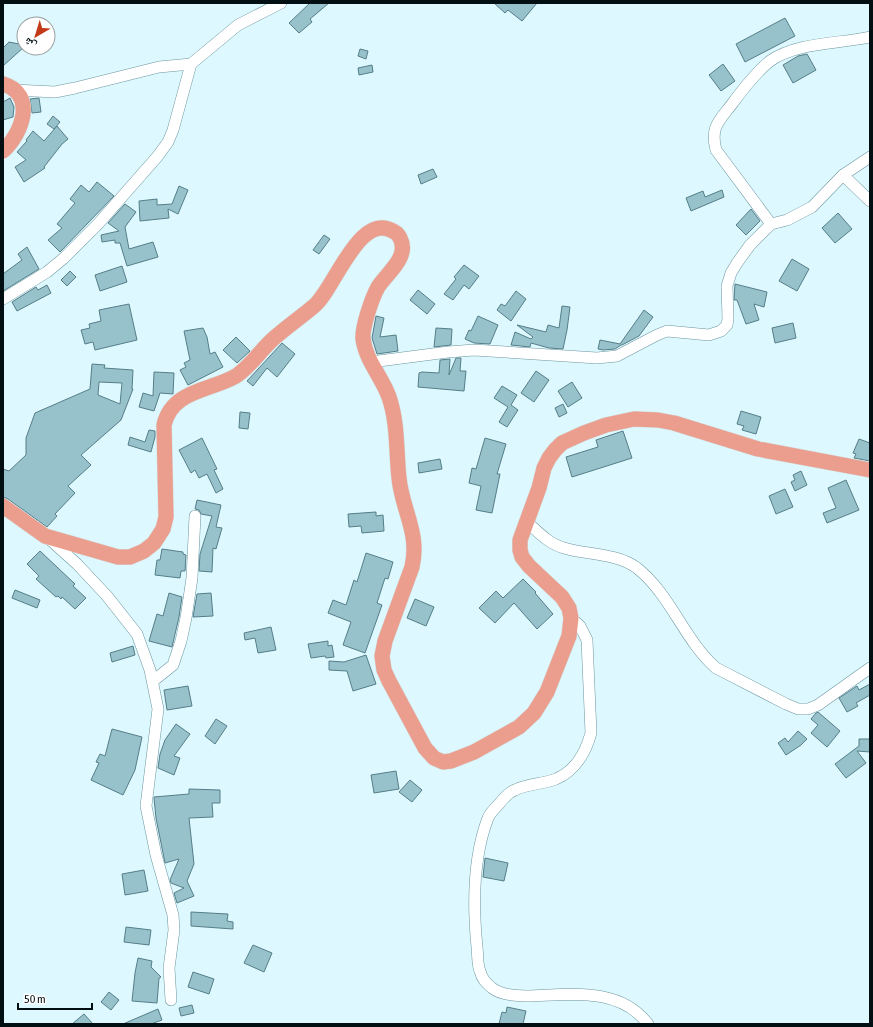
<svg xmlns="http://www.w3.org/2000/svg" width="873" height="1027" viewBox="0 0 873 1027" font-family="'Asap Condensed','Noto Naskh Arabic',sans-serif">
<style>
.building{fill:#97c2cc;stroke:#557e88;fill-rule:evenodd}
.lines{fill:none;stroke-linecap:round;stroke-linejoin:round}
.minor-casing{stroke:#6c96a0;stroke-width:12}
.major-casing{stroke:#d6d9d9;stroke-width:16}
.minor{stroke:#fff;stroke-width:11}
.major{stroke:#eb9e8d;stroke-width:15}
</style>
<rect width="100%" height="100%" fill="#ddf8fe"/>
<g class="building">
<polygon points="310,3 329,3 310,19 312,22 299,33 289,23"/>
<polygon points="494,3 537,3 522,21 508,10 505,13"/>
<polygon points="785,18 795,36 745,62 736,44"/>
<polygon points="9,42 24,45 24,47 3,66 3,48"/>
<polygon points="360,49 368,51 366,59 358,56"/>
<polygon points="807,54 816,70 793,83 783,65 798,56"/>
<polygon points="723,64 735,81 721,91 709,75"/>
<polygon points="372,65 373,72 359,75 358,68"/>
<polygon points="10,98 14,107 13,117 3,120 3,102"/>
<polygon points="39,98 41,112 32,113 30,99"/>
<polygon points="53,116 60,122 54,129 47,124"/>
<polygon points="57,126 68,139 62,144 44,167 45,168 24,182 15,167 26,160 17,152 27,141 26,140 33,131 44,141"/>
<polygon points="433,169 437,177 421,184 418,175"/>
<polygon points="97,182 114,196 60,252 48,240 62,228 57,224 75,203 70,199 81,185 89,192"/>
<polygon points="179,186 188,190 178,214 168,209 169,218 140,221 139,201 157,199 157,205 172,204"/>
<polygon points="722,190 724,197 691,211 686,198 703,191 705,197"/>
<polygon points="125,204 136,212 125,227 129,249 153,242 158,257 127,266 120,243 115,243 115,240 102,242 101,235 119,231 108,223"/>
<polygon points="751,209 760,221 746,235 736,225"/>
<polygon points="838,213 852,229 835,243 822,228"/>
<polygon points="324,235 330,239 319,254 313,250"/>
<polygon points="27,247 39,269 3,291 3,274 22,260 18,254"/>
<polygon points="792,259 809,269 797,291 779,281"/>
<polygon points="464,265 479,276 469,289 464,285 453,300 444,294 456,279 454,277"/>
<polygon points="122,266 127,282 100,291 95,275"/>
<polygon points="70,271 76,277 67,286 61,280"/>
<polygon points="735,284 767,292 764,307 754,304 759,320 746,324 737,300 734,300"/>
<polygon points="47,285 51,293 17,311 12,302 36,287 38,290"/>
<polygon points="418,290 435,304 427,314 410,300"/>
<polygon points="516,291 526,299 511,321 497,310 501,304 505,306"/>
<polygon points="129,304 137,340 95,350 93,342 85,344 81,330 90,328 89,324 101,321 99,310"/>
<polygon points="562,306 570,307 567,330 563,349 549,348 531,343 530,347 511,345 515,332 531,339 533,337 517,325 546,332 548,325 559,328"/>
<polygon points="644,310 653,317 639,336 622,345 621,345 615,349 603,350 598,349 600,340 620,344"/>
<polygon points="376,316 384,318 380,337 396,335 398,351 377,354 372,338"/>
<polygon points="478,316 498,325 490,344 474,343 465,339 469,330 471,331"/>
<polygon points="793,323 796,338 775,343 772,328"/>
<polygon points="203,328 207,337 210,354 215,352 223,367 188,385 180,370 186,367 184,363 190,360 184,331"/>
<polygon points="436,328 452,329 451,345 434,347"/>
<polygon points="236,337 250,351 237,363 223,350"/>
<polygon points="282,343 295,354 277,377 267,368 253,386 247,381"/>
<polygon points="456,358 461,358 460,371 466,371 464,391 418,387 419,373 422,372 439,373 440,360 450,359 449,375"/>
<path d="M92,364L105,365L104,368L133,370L132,389H133L121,420L81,455L91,465L68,486L75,493L55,514L57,516L47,527L8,499L3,497V469L9,471L26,455V438L35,413L90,389ZM99,382L122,383L120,404L98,395Z"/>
<polygon points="536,371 549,380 534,402 521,393"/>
<polygon points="154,372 174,373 173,394 160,393 154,411 139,407 143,393 153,396"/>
<polygon points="572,382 582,398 568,407 558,391"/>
<polygon points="502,386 517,395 511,405 518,410 507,427 499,422 508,407 494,398"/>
<polygon points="563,404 567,413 559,417 555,408"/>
<polygon points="741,411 761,417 756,434 742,430 744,426 737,424"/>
<polygon points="240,412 250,413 248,429 239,428"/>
<polygon points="149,430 155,431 155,437 151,452 128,445 130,437 145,442"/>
<polygon points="623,431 632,458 572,477 566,457 598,447 596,440"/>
<polygon points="202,438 217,469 214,470 223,489 216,493 207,474 199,478 195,470 191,473 179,450"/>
<polygon points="485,438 506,444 497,474 500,474 492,513 476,510 481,486 469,483 472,468 476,469"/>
<polygon points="859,439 870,443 870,461 854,458 856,454 853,453"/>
<polygon points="440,459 442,469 419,473 418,463"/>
<polygon points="801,471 807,485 795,491 791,482 795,480 793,475"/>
<polygon points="846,480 859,510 827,523 823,513 836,508 828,488"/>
<polygon points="785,489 793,507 776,514 769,496"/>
<polygon points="197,500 221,505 216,527 222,528 216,549 213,548 212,572 199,571 200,554 212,516 201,514 199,510 195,509"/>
<polygon points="376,512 376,516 383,515 384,531 362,533 361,526 349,527 348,514"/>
<polygon points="162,549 183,552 183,554 186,555 185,571 181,571 180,578 155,575 157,560 160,560"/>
<polygon points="40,551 75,584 73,586 86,598 75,609 62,597 61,599 58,596 56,597 36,579 39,576 27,564"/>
<polygon points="366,553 393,562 388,579 385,578 377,603 382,605 365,653 343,645 351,622 328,613 333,600 346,605 354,580 357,582"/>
<polygon points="523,579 536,592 535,593 553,614 537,629 514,603 495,623 479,608 496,591 503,598"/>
<polygon points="15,590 40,600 37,608 12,598"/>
<polygon points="169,593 182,597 179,617 172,647 149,641 157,614 163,616"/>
<polygon points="211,593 213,616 193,617 197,594"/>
<polygon points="415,599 434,607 426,626 407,618"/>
<polygon points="271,627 276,650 258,653 255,638 245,640 244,633"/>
<polygon points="328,641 328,646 332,645 334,657 326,658 325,656 311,658 308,644"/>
<polygon points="133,646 135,655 112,662 110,653"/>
<polygon points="366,655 376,684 353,691 347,671 329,670 329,661 344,662"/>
<polygon points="870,684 870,695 856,703 858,706 847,712 839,698 857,686 859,690"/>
<polygon points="188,686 192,706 167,710 164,690"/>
<polygon points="818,712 840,731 827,747 811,733 818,725 811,719 816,713"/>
<polygon points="216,719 227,726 215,744 205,736"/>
<polygon points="176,724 190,734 174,756 180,758 174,775 158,768 160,754 165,740"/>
<polygon points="112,729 142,737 135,770 123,795 91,780 99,763 96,762 100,754 105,756"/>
<polygon points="798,731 807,739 801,745 786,755 778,743 785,738 788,742"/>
<polygon points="859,739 870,739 870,752 857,751 866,763 846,778 835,764 859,746"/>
<polygon points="396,771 399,789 374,793 371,775"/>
<polygon points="410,780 422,790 412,802 399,792"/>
<polygon points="189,789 220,790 220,803 212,803 213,817 189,818 194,864 187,881 194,896 177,903 174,893 184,888 171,883 170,880 179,859 165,863 156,818 154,798 154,797 189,794"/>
<polygon points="485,858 508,863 504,881 483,877"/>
<polygon points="144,870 148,891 125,895 122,874"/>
<polygon points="191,912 228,914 227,921 233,922 233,929 191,926"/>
<polygon points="126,927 151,930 149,945 124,942"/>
<polygon points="253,945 272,953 264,972 244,963"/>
<polygon points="138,958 152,961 151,967 161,977 159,978 157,1003 132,1001 135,973"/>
<polygon points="193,972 214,979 209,994 188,987"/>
<polygon points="109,992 119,1000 111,1010 101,1002"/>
<polygon points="192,1005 194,1013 181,1016 179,1008"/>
<polygon points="507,1007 526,1011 523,1024 499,1024 502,1012 506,1013"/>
<polygon points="158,1009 162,1020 151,1024 123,1024"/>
<polygon points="84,1014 93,1024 72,1024"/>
</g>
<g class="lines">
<defs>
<g id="minor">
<polyline points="14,90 55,92 75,88 159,67 191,64 238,25 281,3"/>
<polyline points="843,175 870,201"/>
<path d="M771,224L716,150C710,127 719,121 732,104C743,89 755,73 770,61C797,42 839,44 870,37"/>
<polyline points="3,299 47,272 64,258 98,224 157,157 168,142 173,130 191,64"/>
<polyline points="371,362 448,352 474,350 597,358 617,356 657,335 667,331 709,335 721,331 727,325 728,319 727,286 731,273 737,263 750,245 771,224 787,220 812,207 843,175 870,157"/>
<path d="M527,522C538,532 549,544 564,548C587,555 617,553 637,568C671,595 684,640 716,668L786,704L798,709H808L818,705L870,668"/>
<polyline points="47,537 77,564 107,596 137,634 150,670 158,709 146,806 156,855 173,915 174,930 169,968 171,1000"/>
<path d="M571,618L580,626L587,640L591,733C586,752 575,771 556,779C543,784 527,784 515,790C509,792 503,799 499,804C495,808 490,813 488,818C473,857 473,907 477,947C478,955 477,964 480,971C482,979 486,983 492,988C501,995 516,996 527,996C569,995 619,986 648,1024"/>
<polyline points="153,681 173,665 181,641 186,618 192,578 195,516"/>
</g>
<g id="major">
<path d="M3,84C37,94 22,134 3,151"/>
<path d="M3,506L45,536L118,557H130L144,551L154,543L163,529L166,517L164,425C172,390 210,391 236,376C250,367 260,351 272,340C285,328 300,318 314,306C335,289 360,207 396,233C398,234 399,236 400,238C410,257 387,273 378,287C372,298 362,327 363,339C366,361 382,377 389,397C398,423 396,451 399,478C402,510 420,533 412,567L385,641L382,656L384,670L389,681L425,748L434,758L443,762L451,761L474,752L519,727L534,713L547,692L569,636L571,618L569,608L562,597L529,566L522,557L520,550V540L539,488L544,468L549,458L555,450L562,443L584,433L606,425L634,419L658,420L674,423L758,449L870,470"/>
</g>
</defs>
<use href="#minor" class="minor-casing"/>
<use href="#major" class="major-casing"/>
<use href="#minor" class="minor"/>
<use href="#major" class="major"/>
</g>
<rect width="873" height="1027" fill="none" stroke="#010f13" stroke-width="8"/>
<g transform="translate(36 36) rotate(218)"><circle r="19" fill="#ffffff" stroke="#999fa1"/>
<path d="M0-3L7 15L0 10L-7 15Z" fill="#c43a18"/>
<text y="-6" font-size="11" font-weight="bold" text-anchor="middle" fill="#010f13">ش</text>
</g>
<path d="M18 1003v6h74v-6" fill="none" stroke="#010f13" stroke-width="2"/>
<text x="24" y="1003" font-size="12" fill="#010f13" stroke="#ffffff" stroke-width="3" paint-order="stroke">50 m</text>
</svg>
